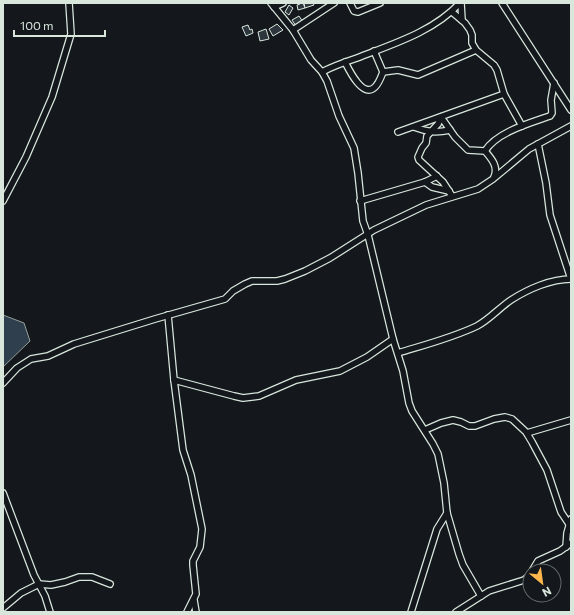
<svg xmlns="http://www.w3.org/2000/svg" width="574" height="615" viewBox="0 0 574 615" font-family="Commissioner,sans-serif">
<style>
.water{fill:#2f3f4d;stroke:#939e99}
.building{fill:#2c363c;stroke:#d8e6dc}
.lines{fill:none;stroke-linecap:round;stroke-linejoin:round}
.street-casing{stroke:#d8e6dc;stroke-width:8}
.street{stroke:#14181c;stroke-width:5.5}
</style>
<rect width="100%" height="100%" fill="#14181c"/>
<polygon class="water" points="3,315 24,323 30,341 3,367"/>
<g class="building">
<polygon points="299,3 303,3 305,8 298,10 297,5 300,4"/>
<polygon points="304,3 313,3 314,5 305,8"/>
<polygon points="289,5 293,8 289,15 285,12"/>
<polygon points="299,16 303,22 296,26 292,20"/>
<polygon points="277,24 283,30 273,36 269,29"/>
<polygon points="248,25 250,30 252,29 253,33 246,36 242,27"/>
<polygon points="266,29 269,39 260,41 258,32"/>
</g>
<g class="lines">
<defs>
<g id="street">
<polyline points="271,3 293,30 311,60 322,72 327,81 339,116 354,148 358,173 363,221 368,235 393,339 403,371 409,403 412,411 433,444 438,454 444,483 447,513 459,554 463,565 481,596"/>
<polyline points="350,3 354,11 358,12 380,3"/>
<polyline points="461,3 462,20"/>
<polyline points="502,3 571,110"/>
<polyline points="274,7 283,3"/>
<polyline points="452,12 465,23 470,30 472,35 472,43 476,50 494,65 497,70 504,94 522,126"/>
<polyline points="293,30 334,3"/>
<path d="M345,62C349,70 363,99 375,87C379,83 381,77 383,72L374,51"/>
<path d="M322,72C333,66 345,62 357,58C393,44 433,32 460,3"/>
<polyline points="383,72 398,70 418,75 476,50"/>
<path d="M414,127C428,132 436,133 450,130"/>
<polyline points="398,132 504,94"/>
<polyline points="538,144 546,183 550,215 571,279"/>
<path d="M485,151C497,132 530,123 550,116L552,113L551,100L554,83"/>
<polyline points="425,182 432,187 449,191"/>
<path d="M452,196L443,182L419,160L418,157L422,148L426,143L427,136L438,124L441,117L455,137L468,150L485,151C491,158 499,167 494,177"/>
<polyline points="3,201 26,157 52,97 71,34 69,3"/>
<polyline points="360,201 425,182 437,176"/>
<polyline points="168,315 174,380 183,450 191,475 202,529 200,547 193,561 193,565 196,594 187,612"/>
<path d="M398,353C424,345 452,338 477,326C490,319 499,308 511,300C528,289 551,279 571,279"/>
<polyline points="174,380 234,396 243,398 259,396 296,380 340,371 367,357 393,339"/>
<polyline points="3,383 17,368 31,359 48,356 74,344 155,319 225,299 233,291 245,284 252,281 277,281 285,279 305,271 330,258 374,230 426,205 478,189 493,179 529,149 571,126"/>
<polyline points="425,430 441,423 453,420 461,422 469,426 475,426 494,419 505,417 512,419 526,432 532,442 547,470 561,512 569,524"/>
<polyline points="527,433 571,420"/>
<polyline points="3,493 34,575 45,596 50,612"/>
<polyline points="566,547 567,533 571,519"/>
<polyline points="532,571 538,561 560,551 571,543"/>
<polyline points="194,600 196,612"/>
<polyline points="3,608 21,593 39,584 51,585 65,582 79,577 92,577 110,584"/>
<polyline points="411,612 437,529 447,513"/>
<polyline points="456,612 489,591 524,580 530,575"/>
</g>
</defs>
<use href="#street" class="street-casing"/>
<use href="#street" class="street"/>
</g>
<rect width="574" height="615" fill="none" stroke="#d8e6dc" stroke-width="8"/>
<g transform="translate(542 583) rotate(151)"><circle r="19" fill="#14181c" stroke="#626a69"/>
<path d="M0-3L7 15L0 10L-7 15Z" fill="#ffb74d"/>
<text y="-6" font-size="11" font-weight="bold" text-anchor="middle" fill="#d8e6dc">N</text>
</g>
<path d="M14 30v6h91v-6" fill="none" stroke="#d8e6dc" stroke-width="2"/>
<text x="20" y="30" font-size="12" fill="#d8e6dc" stroke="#14181c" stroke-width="3" paint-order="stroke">100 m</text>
</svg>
